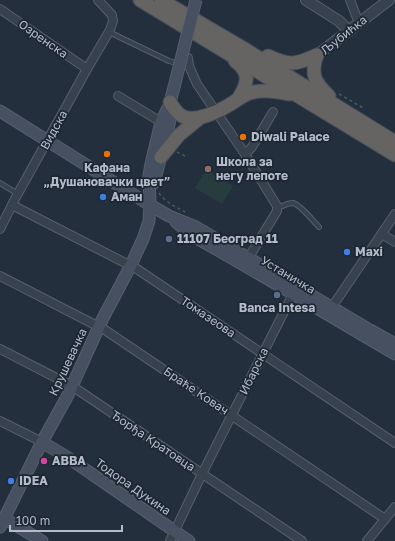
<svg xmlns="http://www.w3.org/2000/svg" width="395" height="541" viewBox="0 0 395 541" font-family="'Golos Text',sans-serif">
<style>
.green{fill:#263c3f}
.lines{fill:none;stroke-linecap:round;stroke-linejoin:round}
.service-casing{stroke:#565f6c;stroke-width:6}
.minor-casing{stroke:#565f6c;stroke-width:10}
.tertiary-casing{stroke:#565f6c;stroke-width:12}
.secondary-casing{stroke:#565f6c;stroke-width:13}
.trunk-casing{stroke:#434c59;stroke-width:15}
.path{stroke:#44595c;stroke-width:1.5;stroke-dasharray:3 3;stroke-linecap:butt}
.service{stroke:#38414e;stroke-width:4}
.minor{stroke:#38414e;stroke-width:8}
.tertiary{stroke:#38414e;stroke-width:10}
.secondary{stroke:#465061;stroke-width:11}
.trunk{stroke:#656462;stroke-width:13}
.secondary-bridge-casing{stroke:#565f6c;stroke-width:13;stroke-linecap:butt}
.secondary-bridge{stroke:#465061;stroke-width:11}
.food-dot{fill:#e8710a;stroke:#1d2633;stroke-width:1.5}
.education-dot{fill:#8d6e63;stroke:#1d2633;stroke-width:1.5}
.shop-dot{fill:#3f7fe0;stroke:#1d2633;stroke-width:1.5}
.service-dot{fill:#5c6f8a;stroke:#1d2633;stroke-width:1.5}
.hotel-dot{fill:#d1479c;stroke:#1d2633;stroke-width:1.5}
.labels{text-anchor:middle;stroke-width:3.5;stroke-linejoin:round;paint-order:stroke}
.street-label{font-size:12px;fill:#b4bcc9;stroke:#1d2633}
.poi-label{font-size:12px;font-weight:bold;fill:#b4bcc9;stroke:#1d2633;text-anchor:start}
</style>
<rect width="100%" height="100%" fill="#242f3e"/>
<polygon class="green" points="206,170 233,186 222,204 195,188"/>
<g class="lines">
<defs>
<g id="service">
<polyline points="109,32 169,61 179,64"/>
<polyline points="0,183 18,194"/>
<path d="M278,208C282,206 288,203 293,203C301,205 313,221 319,227"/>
</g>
<g id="minor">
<polyline points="350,0 359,23"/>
<polyline points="0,9 87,69"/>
<polyline points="188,58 189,66 197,84 245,154 277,206 277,211 246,262"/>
<polyline points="118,96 161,122"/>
<polyline points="245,154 252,147 273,112"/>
<polyline points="12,205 137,269 395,443"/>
<polyline points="0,229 16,197 87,69 110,30 113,21 112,15 98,0"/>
<polyline points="382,234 395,242"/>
<polyline points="0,276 105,330 385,519"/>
<polyline points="332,307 395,214"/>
<polyline points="0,349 72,386 302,541"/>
<polyline points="0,421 42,442"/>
<polyline points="170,541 202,474 295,290"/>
<polyline points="367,541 395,507"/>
</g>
<g id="tertiary">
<polyline points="306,0 339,21 349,31"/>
<polyline points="317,55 389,0"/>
</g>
<g id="secondary">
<polyline points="0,111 150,205 169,216 196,227 370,330 395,344"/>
<polyline points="154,183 169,125 171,113 170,107"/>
<path d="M176,222L185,230L193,236C261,274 328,315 395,354"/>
<polyline points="42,442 70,459 189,541"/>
<polyline points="4,518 42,541"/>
<polyline points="0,527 42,442 68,395 102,320 131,265 143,239 149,221 150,205 149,175 151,164 161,122 169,106 174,87"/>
</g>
<g id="trunk">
<polyline points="140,0 395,155"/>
<polyline points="161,0 243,48 395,142"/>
<path d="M317,55C310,74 315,83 329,96"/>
<path d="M268,56C290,66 295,65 317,55"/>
<path d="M235,61C252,73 247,85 238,99"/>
<path d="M170,102C173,107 177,113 182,116C194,123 218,112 229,105C236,101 242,96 250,93C263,89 277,92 290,94"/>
<polyline points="161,157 179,135 201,117"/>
</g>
</defs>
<use href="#service" class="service-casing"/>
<use href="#minor" class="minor-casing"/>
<use href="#tertiary" class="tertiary-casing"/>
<use href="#secondary" class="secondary-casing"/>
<use href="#trunk" class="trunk-casing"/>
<g class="path">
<polyline points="339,94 365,109"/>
<polyline points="177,152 185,156"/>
<path d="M159,193C165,202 176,207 185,212"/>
</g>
<use href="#service" class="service"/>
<use href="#minor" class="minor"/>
<use href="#tertiary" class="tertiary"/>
<use href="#secondary" class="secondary"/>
<use href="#trunk" class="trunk"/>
<defs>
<polyline id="secondary-bridge" points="174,87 196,0"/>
</defs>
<use href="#secondary-bridge" class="secondary-bridge-casing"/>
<use href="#secondary-bridge" class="secondary-bridge"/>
</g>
<g class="food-dot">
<circle cx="243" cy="137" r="4"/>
<circle cx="107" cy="154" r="4"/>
</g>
<circle class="education-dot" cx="208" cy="169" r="4"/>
<g class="shop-dot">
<circle cx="103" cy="197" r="4"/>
<circle cx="347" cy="252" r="4"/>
<circle cx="11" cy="481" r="4"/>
</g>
<g class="service-dot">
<circle cx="169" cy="239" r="4"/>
<circle cx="277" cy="295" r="4"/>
</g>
<circle class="hotel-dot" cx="44" cy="461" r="4"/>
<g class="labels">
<g class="street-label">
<text transform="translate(344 35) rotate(-38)" y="4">Љубићка</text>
<text transform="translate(43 39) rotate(35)" y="4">Озренска</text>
<text transform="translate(54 130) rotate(-61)" y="4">Видска</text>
<text transform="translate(288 275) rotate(31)" y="4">Устаничка</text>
<text transform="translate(208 317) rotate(34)" y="4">Томазеова</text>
<text transform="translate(68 362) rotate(-65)" y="4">Крушевачка</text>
<text transform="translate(254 371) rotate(-64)" y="4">Ибарска</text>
<text transform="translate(196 391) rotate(34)" y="4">Браће Ковач</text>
<text transform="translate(153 441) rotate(34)" y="4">Ђорђа Кратовца</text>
<text transform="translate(133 487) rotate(35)" y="4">Тодора Дукина</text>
</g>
<g class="poi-label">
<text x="251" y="141">Diwali Palace</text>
<text x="216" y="166">Школа за<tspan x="216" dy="14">негу лепоте</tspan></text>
<text x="107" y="172" text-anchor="middle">Кафана<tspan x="107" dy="14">„Душановачки цвет”</tspan></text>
<text x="111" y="201">Аман</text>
<text x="177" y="243">11107 Београд 11</text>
<text x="355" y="256">Maxi</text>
<text x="277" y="312" text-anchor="middle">Banca Intesa</text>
<text x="52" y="465">ABBA</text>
<text x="19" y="485">IDEA</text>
</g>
</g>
<path d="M10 525v6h112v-6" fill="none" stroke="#b4bcc9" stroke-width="2"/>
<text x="16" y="525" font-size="12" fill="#b4bcc9" stroke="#1d2633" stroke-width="3" paint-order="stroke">100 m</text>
</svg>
